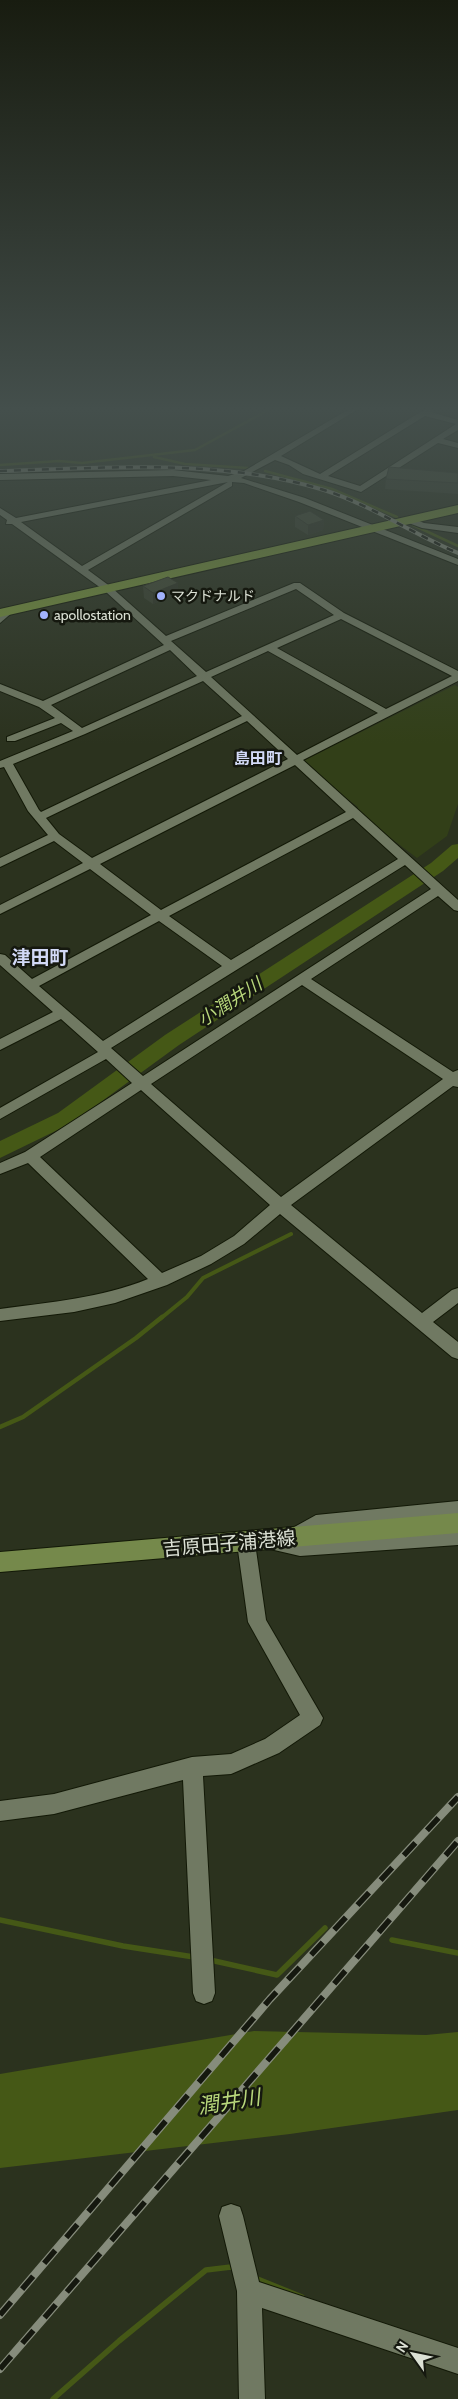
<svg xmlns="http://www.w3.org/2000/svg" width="458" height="2399" viewBox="0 0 458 2399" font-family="Cabin,'Noto Sans JP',sans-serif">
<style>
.green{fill:#323f18}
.water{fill:#455816}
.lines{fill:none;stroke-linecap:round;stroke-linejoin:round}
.stream-far3{stroke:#455816;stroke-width:2.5}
.stream-far2{stroke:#455816;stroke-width:4}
.stream-far1{stroke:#455816;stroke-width:4.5}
.stream{stroke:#455816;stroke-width:5.5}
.river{fill:#455816;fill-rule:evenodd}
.minor-casing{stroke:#131907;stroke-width:2}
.major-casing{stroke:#131907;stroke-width:2}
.highway-casing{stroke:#131907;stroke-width:2}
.minor{fill:#707962;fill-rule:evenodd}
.major{fill:#75894b;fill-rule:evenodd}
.highway{fill:#78933b;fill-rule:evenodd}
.rail-far1-casing{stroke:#868c7c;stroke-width:4}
.rail-casing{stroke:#868c7c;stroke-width:8}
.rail-far1{stroke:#15180f;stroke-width:2.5;stroke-dasharray:7;stroke-linecap:butt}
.rail{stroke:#15180f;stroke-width:5.5;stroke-dasharray:17;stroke-linecap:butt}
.wall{fill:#383f2d}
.shaded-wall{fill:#2e3324}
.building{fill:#414934;stroke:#2e3324}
.poi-dot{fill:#a2b2fd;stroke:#15180f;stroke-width:2}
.labels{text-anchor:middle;stroke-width:5;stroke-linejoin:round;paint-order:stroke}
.far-poi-label{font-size:14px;fill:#dce1d5;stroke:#15180f;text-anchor:start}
.far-quarter-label{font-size:16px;font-weight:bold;fill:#d3daf7;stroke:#15180f}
.water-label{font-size:18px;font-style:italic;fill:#b8d77b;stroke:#15180f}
.quarter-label{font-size:19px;font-weight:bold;fill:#d3daf7;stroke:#15180f}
.near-street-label{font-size:19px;fill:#dce1d5;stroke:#15180f}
.near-water-label{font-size:21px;font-style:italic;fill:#b8d77b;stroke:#15180f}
</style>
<rect width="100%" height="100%" fill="#2b321e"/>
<polygon class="green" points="455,685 458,687 458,804 447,836 417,858 355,811 358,807 325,782 303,761"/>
<polygon class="water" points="254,2031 426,2035 458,2032 458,2110 290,2134 0,2168 0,2074"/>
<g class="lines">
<g class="stream-far3">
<polyline points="154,457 185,464 248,468"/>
<polyline points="0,465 59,461 82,463 195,450 272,408"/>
<polyline points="265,471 332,489 397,517"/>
<polyline points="413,525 458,546"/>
</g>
<polyline class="stream-far2" points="160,1319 187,1297 203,1278 291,1234"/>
<polyline class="stream-far1" points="0,1427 23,1417 136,1338 162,1317"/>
<g class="stream">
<polyline points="0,1920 123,1946 194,1957"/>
<polyline points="392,1940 458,1953"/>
<polyline points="210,1960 277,1975 325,1928"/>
<polyline points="255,2278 302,2297"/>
<polyline points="53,2399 119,2341 206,2270 231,2267 235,2269"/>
</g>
<polygon class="river" points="458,844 458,858 443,871 179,1045 72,1123 0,1158 0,1141 58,1113 165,1035 431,863 452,845"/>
<defs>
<g id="minor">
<path d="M351,408H360L281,456L320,474L427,408H436L431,412L458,420V430L443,439L458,443V448L438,443L361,492L303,474L289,465L275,460L241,478L305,498L458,559V565L299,502L244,483L232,482V486L88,570L111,587L166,636L294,583H300L344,613L458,671V681L303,760L458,900V911L454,910L438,896L311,979L453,1072L458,1070V1087L453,1086L291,1205L422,1313L452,1290L458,1288V1303L433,1322L458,1342V1359L452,1357L280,1214L244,1244L211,1264L167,1285L115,1303L74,1312L0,1321V1309C51,1302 101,1298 148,1279L28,1163L0,1174V1163L25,1152L132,1083L106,1059L0,1119V1108L98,1052L61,1019L0,1050V1039L53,1012L0,965V954L5,955L32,979L151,915L90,869L0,914V905L83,863L54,841L0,867V858L48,835L28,811L4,767L0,768V761L73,731L61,723L15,741H7V737L55,718L39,707L0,691V684L43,701L164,645L105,591L12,524H6L7,520L0,515V508L16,518L211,480L173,476L0,480V474L173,470L228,476L244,471ZM425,416L456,424L360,486L328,476ZM228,482L82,566L21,522ZM296,589L334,615L206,672L171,641ZM341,619L452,676L386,709L277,648ZM170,650L197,676L82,728L51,705ZM268,651L378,713L297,755L211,677ZM203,681L242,716L41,812L39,810L13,764L85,734ZM247,721L288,759L92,858L59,834L46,818ZM295,765L346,812L161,910L100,864ZM353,818L398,859L231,960L169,916ZM405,865L431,889L143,1076L111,1048ZM159,921L222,966L103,1041L39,986ZM302,985L443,1079L281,1197L151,1084ZM141,1090L270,1205L234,1236L201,1256L162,1273L40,1157Z"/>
<polygon points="409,517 424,523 458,527 458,533 422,528 406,522 405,520"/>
<polygon points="9,608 14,611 0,623 0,614"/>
<polygon points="458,1501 458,1517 334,1528 319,1530 305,1539 458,1529 458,1545 300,1556 270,1549 267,1543 270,1537 276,1535 286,1537 289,1530 316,1515"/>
<polygon points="246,1535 252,1537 255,1543 266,1620 323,1718 320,1725 279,1753 238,1771 231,1774 203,1776 215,1993 212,2001 204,2004 196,2001 193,1993 183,1780 54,1814 0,1821 0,1801 54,1794 192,1757 231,1754 265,1739 300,1715 248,1622 237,1543 240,1537"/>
<polygon points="231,2204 240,2207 243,2216 259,2282 458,2348 458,2374 262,2308 265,2399 239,2399 237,2291 219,2216 222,2207"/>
</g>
<polygon id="major" points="458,1513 458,1533 0,1572 0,1552"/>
<polygon id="highway" points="458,505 458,513 0,617 0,609"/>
</defs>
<use href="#minor" class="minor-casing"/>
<use href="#major" class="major-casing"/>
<use href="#highway" class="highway-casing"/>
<use href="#minor" class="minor"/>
<use href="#major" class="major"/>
<use href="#highway" class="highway"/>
<defs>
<path id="rail-far1" d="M0,471C108,468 220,458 324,490C371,505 413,534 458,553"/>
<g id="rail">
<polyline points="0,2315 270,1999 458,1797"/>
<polyline points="0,2369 458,1841"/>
</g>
</defs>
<use href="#rail-far1" class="rail-far1-casing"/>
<use href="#rail" class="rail-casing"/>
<use href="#rail-far1" class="rail-far1"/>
<use href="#rail" class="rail"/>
</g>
<g class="wall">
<polygon points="458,473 458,494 385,489 386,479"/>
<polygon points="295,516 324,520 323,530 308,535 295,527"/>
<polygon points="143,586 178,594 153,604 144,598"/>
</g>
<g class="shaded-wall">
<polygon points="324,520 323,530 308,535 308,525"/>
<polygon points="178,583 178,594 153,604 153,593"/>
</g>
<g class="building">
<polygon points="389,467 458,473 458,483 386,479"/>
<polygon points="310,511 324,520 308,525 295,516"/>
<polygon points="168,577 178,583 153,593 143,586"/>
</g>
<linearGradient id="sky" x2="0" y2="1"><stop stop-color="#181c10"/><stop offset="0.55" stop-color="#444f4c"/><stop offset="1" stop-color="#444f4c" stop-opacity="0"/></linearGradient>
<rect width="458" height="744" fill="url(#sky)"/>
<g class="poi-dot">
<circle cx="161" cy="596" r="5"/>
<circle cx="44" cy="615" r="5"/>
</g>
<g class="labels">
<g class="far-poi-label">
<text x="171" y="601">マクドナルド</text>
<text x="54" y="620">apollostation</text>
</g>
<g class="far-quarter-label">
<text x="258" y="764">島田町</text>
</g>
<g class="water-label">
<text transform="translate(230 1002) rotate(-33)" y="6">小潤井川</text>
</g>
<g class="quarter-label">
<text x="40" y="964">津田町</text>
</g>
<g class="near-street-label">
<text transform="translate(229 1543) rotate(-5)" y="7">吉原田子浦港線</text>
</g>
<g class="near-water-label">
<text transform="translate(229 2102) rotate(-9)" y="7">潤井川</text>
</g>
</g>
<g transform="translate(413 2354) rotate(303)" stroke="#15180f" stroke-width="4" paint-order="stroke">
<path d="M0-4L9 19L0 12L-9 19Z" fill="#dce1d5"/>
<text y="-8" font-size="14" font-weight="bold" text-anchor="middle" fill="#dce1d5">N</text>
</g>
</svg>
